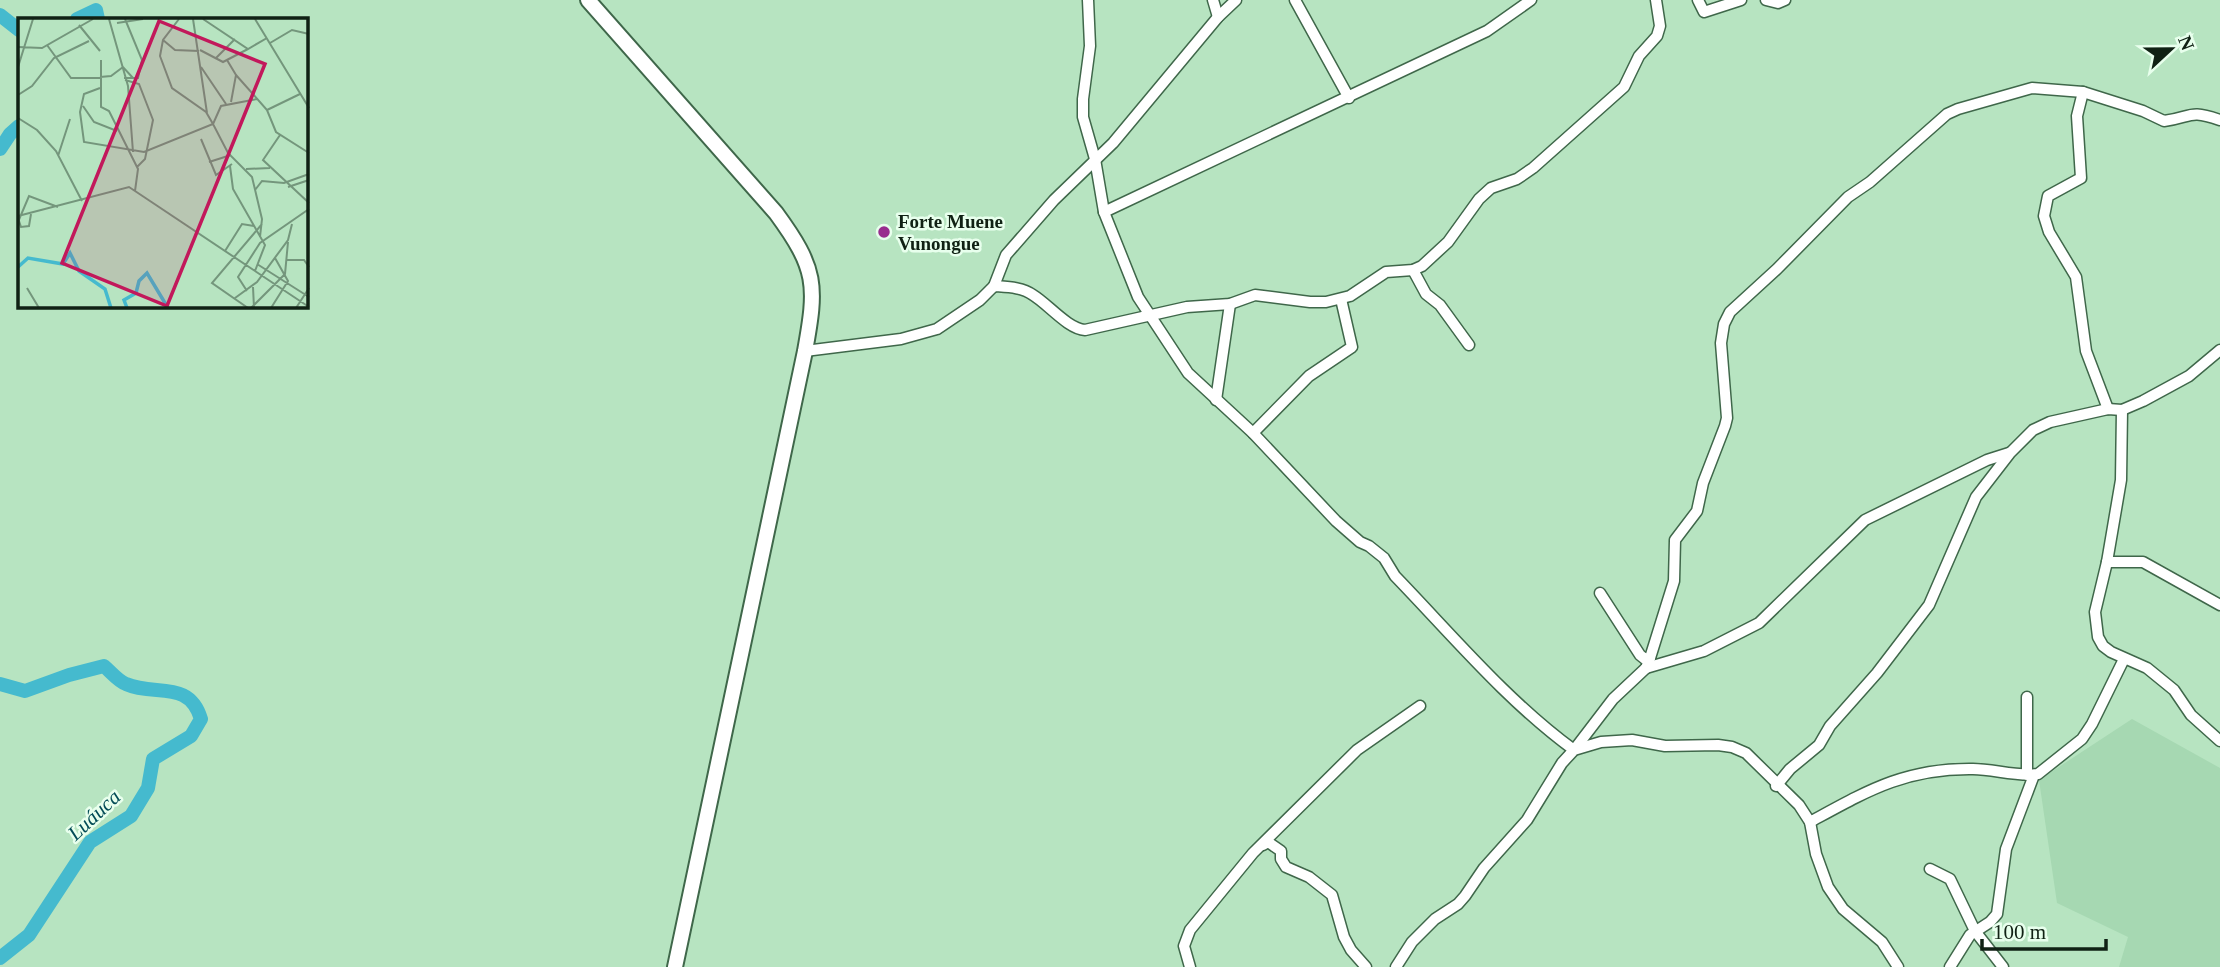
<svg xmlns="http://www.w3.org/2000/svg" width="2220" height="967" viewBox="0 0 2220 967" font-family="Georgia,serif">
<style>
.built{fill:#a6d8b2}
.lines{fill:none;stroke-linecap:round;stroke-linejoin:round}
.river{stroke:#45bace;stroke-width:14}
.street-casing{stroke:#3f674a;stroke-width:13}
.secondary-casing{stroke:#3f674a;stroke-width:18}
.street{stroke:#fff;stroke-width:10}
.secondary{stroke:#fff;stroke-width:14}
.poi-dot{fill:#982d8e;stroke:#e8ffed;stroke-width:2.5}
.labels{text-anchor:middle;stroke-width:5;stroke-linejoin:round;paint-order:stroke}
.poi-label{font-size:19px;font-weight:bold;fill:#102114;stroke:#e8ffed;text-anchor:start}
.water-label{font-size:21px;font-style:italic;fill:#024b56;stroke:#e8ffed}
.inset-river{fill:none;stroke:#45bace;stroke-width:3.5}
.inset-road{fill:none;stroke:#74967c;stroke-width:2}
.view{fill:#c2185b;fill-opacity:0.15;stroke:#c2185b;stroke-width:3.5}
.inset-edge{fill:none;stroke:#102114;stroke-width:3.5}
</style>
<rect width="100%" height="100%" fill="#b7e4c1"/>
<polygon class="built" points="2132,719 2220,768 2220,967 2119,967 2128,937 2057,903 2039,780"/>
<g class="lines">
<g class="river">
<polyline points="0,15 19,30"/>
<polyline points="77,19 96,10 98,19"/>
<polyline points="0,149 10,134 19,126"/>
<path d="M0,684L25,691L69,675L104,666C111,672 118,681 126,684C155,697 189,679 201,719L191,736L153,759L148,788L131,816L90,842L29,935L0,958"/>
</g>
<defs>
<g id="street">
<path d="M1088,0L1090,46L1083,99V117L1095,159L1104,212L1138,297L1188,373L1253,433L1336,521L1360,542L1369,546L1384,558L1395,576C1452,635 1508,702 1574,750L1613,699L1646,668L1650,658L1674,581L1675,540L1697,511L1703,483L1725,426L1727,418L1721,343L1724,324L1730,312L1777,269L1848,197L1870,182L1947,114L1958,109L2032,88L2083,92L2143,111L2164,121C2193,117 2188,109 2220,120"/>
<polyline points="1213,0 1218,17"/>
<polyline points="1295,0 1349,98"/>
<polyline points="1698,0 1704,12 1741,0"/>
<polyline points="1766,0 1778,3 1785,0"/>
<polyline points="2083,92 2077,116 2081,178 2048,196 2044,216 2049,232 2076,277 2086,351 2108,409"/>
<polyline points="1104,212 1487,31 1531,0"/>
<polyline points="1413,270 1426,294 1440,305 1469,345"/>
<path d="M994,286C1007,287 1022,287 1033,295C1048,304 1068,329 1085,330L1187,307L1230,304L1255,295L1310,302H1326L1350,296L1386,272L1413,270L1422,266L1448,242L1479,199L1491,188L1517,179L1533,168L1624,87L1639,56L1657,36L1660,26L1656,0"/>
<polyline points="805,351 901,339 937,329 980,300 994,286 1006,255 1054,200 1113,143 1218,17 1236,0"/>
<polyline points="1216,400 1230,304"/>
<polyline points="2122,410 2121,480 2107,562 2095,612 2098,637 2103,646 2111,652 2147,668 2174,690 2191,715 2220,741"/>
<polyline points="1253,433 1309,376 1352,347 1341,299"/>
<polyline points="2107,562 2143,562 2220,605"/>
<polyline points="1600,593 1640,655 1645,659 1650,658"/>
<polyline points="1646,668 1704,651 1759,623 1865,520 1987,460 2009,453"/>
<polyline points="2027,697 2027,775"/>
<polyline points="1776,786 1790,769 1819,745 1830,726 1877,673 1929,605 1976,497 2010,453 2033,430 2050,422 2108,409 2122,410 2143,401 2189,376 2220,350"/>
<path d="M1810,822C1867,791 1905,768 1973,769C1994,769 2016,777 2038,774L2082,739L2092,724L2124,659"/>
<polyline points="1263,845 1268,842 1281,851 1281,859 1286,867 1309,877 1332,895 1344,937 1351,950 1366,967"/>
<polyline points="1930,869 1950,879 1975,931 2003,967"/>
<polyline points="1190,967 1184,946 1190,930 1253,853 1357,750 1420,706"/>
<polyline points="1396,967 1412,942 1435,919 1458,904 1465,896 1484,868 1527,820 1562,763 1574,750 1601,742 1632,740 1665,746 1718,745 1732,747 1746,753 1799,805 1810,822 1816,854 1828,887 1843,909 1882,942 1898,967"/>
<polyline points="1950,967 1970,935 1990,922 1997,914 2006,849 2034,775"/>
</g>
<path id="secondary" d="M588,0L776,213C817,269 817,285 805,351L675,967"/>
</defs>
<use href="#street" class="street-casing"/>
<use href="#secondary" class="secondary-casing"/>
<use href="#street" class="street"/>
<use href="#secondary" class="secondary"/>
</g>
<circle class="poi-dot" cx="884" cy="232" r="7"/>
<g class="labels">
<g class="poi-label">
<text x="898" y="228">Forte Muene<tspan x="898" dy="22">Vunongue</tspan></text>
</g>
<g class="water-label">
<text transform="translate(94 815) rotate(-43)" y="7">Luáuca</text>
</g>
</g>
<g transform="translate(18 18)">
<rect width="290" height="290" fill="#b7e4c1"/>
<path class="inset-river" d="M0,249L10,240L45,246L52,235L61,253L87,271L93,290M109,290L106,282L118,275L121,263L129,255L150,290"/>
<path class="inset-road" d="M91,1L110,68L115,134M175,1L189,95M185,1L230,31L249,20M237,1L291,90M99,5L125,1M61,7L82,33M145,22L157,32L181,33M252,25L274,12L291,16M29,27L53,60H82M0,29L24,30L75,1M182,32L205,44L230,31M198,40L217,21M83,42V89L91,93L120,151L117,173M209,42L218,57L213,84M0,49L15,1M183,49L208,86M218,57L249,92L258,114L291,135M82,59L93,58L105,49L115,60M106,60H120L124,42L107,1M107,62L121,66L135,102L127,141L119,149M82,70L66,76L62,94L66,124L126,134L195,106L188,94L154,70L142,38L145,22L161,1M0,77L14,68L36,40L71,23M239,81L203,88L195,106L210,135L234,159L244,201L242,219M65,88L76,104L99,113M249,92L282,76M0,100L19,112L38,133L64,183M262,117L245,142L291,185M183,121L198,157L214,146M40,138L52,101M191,144L213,137M212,148L215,171L247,227L237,253M228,151L252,150M270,169L291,162M237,172L244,163L266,165L291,156M0,198L111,169L291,289M1,203L3,209L11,208L13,196M0,204L11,178L40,189M207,233L224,206L236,208M269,242H286L291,249M239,246L291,279M235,269L236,290M9,270L21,290M229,273L220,259L242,225L291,191M217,280L239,264L270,222L274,206M230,290L194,265L244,206M233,290L267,256L270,224M253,290L270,263L257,240M278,290L291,270"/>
<path class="view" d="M141,3L247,46L149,288L44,245Z"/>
<rect width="290" height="290" class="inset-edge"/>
</g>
<g transform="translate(2171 49) rotate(68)" stroke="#e8ffed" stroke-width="5" paint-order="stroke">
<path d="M0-5L12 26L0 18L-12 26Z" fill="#102114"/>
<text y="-10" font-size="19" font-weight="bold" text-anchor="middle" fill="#102114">N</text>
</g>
<path d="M1982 939v10h124v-10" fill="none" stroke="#102114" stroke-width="3.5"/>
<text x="1993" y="939" font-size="21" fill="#102114" stroke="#e8ffed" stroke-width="5" paint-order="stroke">100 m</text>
</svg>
